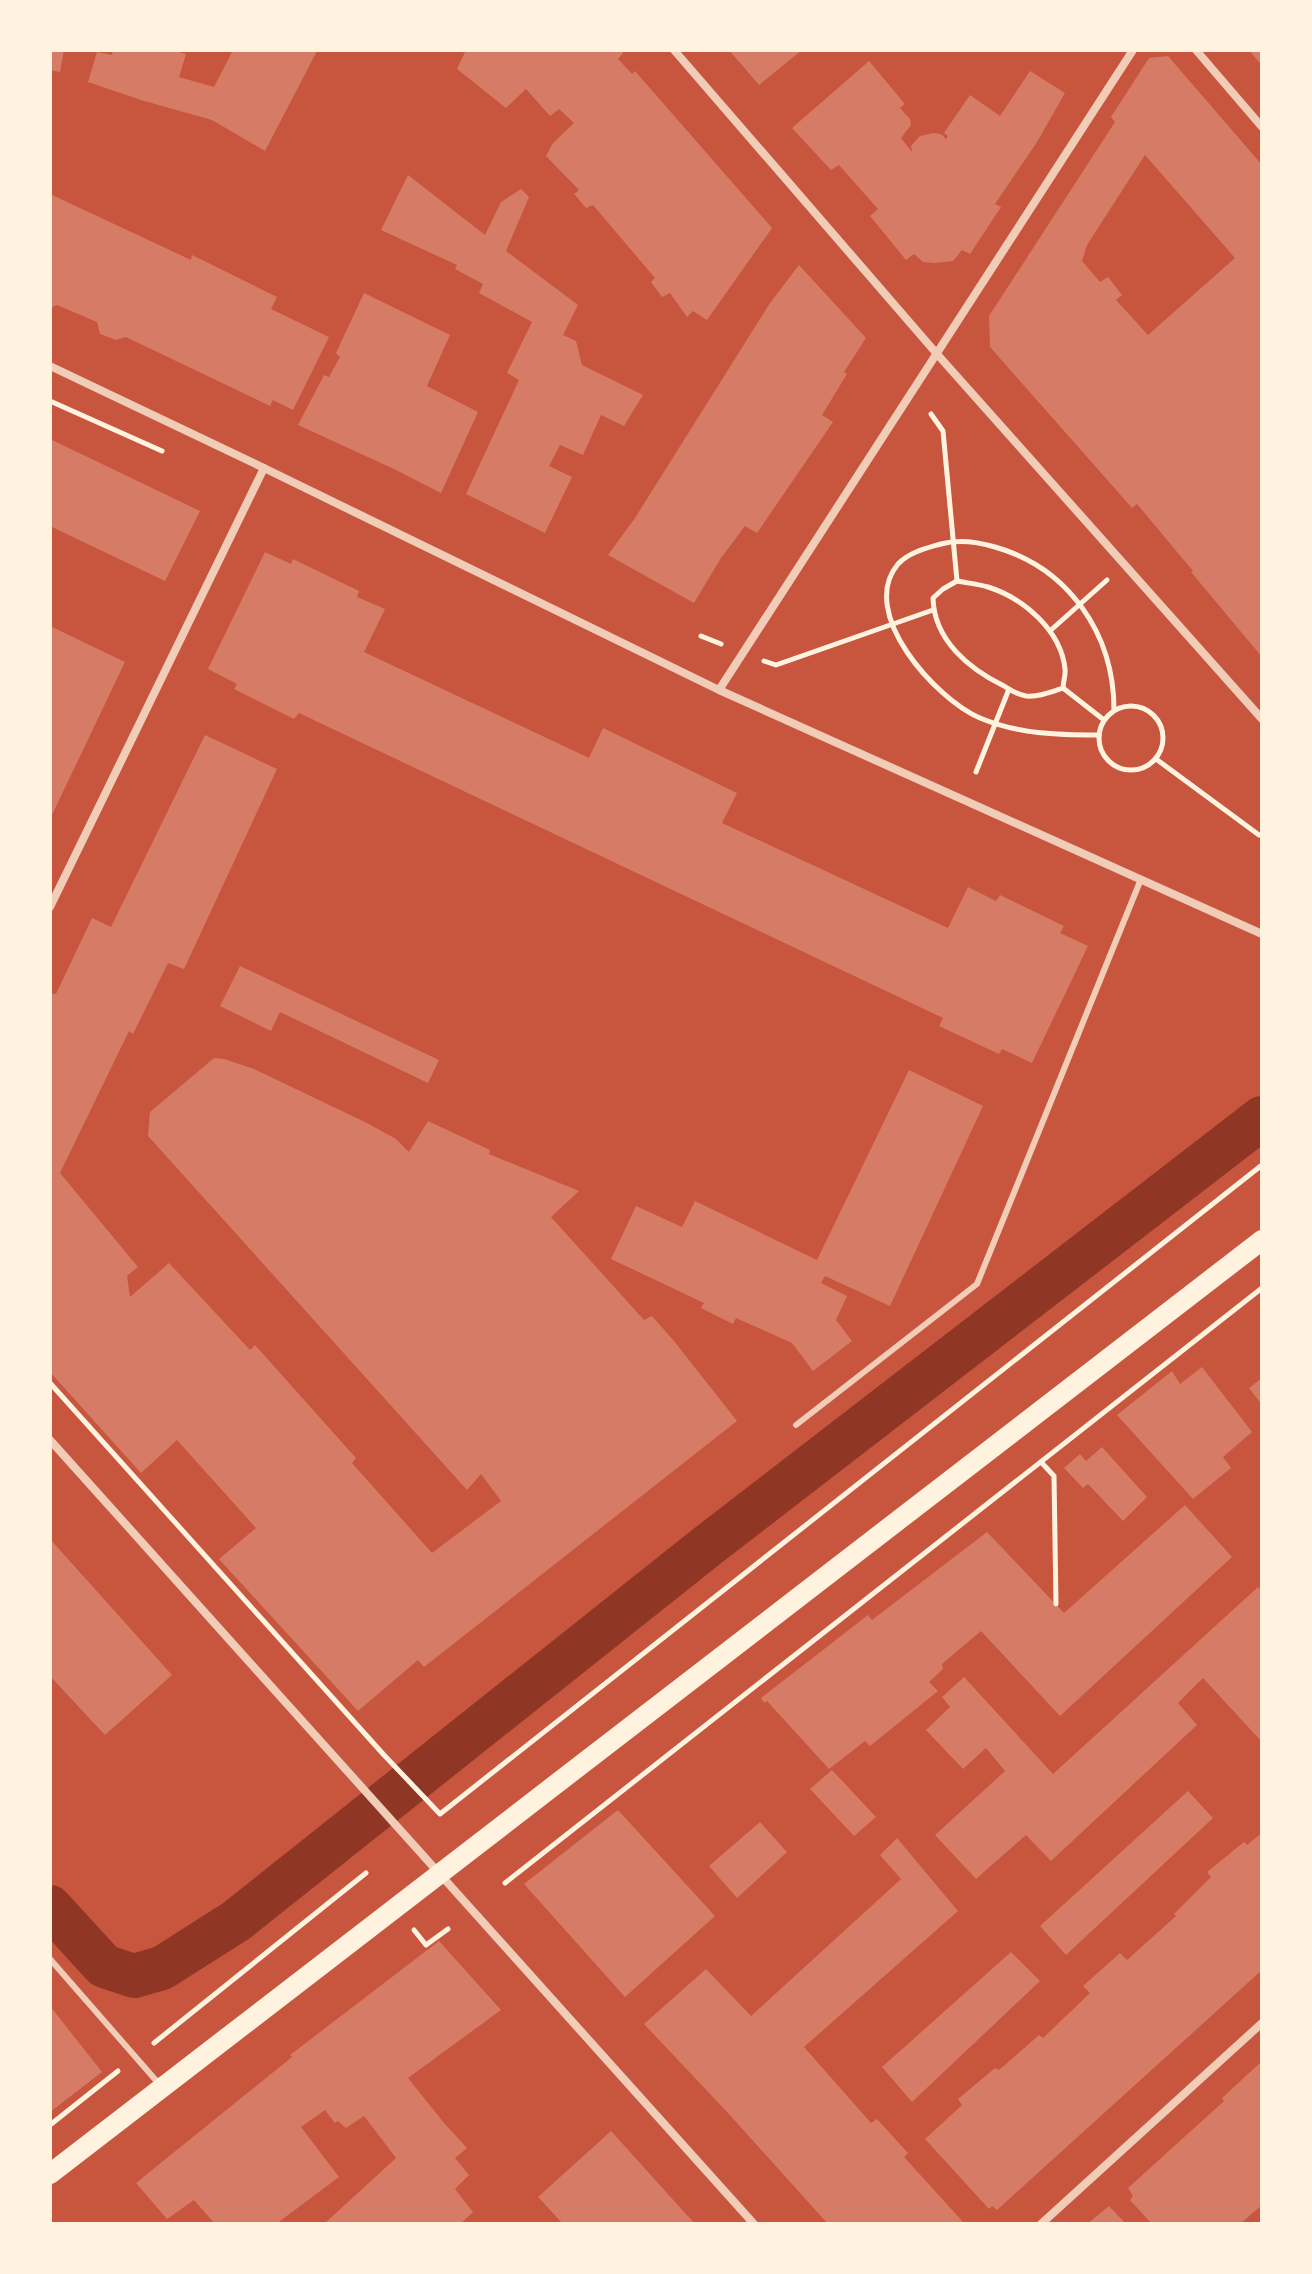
<svg xmlns="http://www.w3.org/2000/svg" width="1312" height="2274" viewBox="0 0 1312 2274" font-family="'Work Sans',sans-serif">
<style>
.lines{fill:none;stroke-linecap:round;stroke-linejoin:round}
.canal{stroke:#8f3625;stroke-width:44}
.building{fill:#d67c66;fill-rule:evenodd}
.path{stroke:#fff3e0;stroke-width:5}
.service{stroke:#f1ccb7;stroke-width:6}
.minor{stroke:#f1ccb7;stroke-width:8}
.primary{stroke:#fff3e0;stroke-width:20}
</style>
<rect width="100%" height="100%" fill="#c8553d"/>
<g class="lines">
<polyline class="canal" points="50,1907 104,1966 134,1976 162,1968 236,1921 706,1547 1262,1118"/>
</g>
<g class="building">
<polygon points="50,50 64,50 60,72 50,70"/>
<polygon points="113,50 179,50 179,52 186,54 179,77 214,87 233,50 317,51 265,151 212,120 141,100 88,82 97,52 112,55"/>
<polygon points="466,50 620,50 623,53 618,59 632,74 635,71 772,228 707,320 693,311 687,317 670,293 662,297 651,282 655,278 593,205 586,208 574,194 579,190 546,156 553,143 574,123 559,109 550,116 526,89 506,108 457,69"/>
<polygon points="729,50 802,50 759,85"/>
<polygon points="1249,50 1262,50 1262,66"/>
<path d="M1168,56L1262,165V657L1191,572L1193,571L1137,504L1132,508L990,347L989,316L1115,122L1111,117L1149,58ZM1145,155L1235,258L1148,335L1116,300L1122,295L1108,277L1100,282L1082,261L1087,245Z"/>
<polygon points="869,61 905,104 900,108 910,119 911,125 901,138 912,152 911,146 920,136 933,133 941,134 946,139 948,136 944,133 970,95 1000,116 1030,71 1065,93 1037,142 995,204 1001,207 970,254 962,250 953,261 934,263 923,262 914,254 906,260 870,216 878,209 839,165 831,170 792,128"/>
<polygon points="408,175 485,235 501,202 521,189 529,197 506,251 578,305 563,335 576,341 582,365 643,395 624,426 601,415 583,455 560,445 549,466 572,477 545,533 466,494 519,380 507,373 532,322 479,293 483,284 455,269 457,265 381,230"/>
<polygon points="50,194 191,260 192,255 277,297 271,309 329,337 293,410 273,400 270,406 126,337 116,340 100,334 97,322 57,305 50,308"/>
<polygon points="799,265 866,338 844,372 847,374 822,415 833,422 757,533 745,526 721,558 694,603 608,555 635,518 770,303"/>
<polygon points="364,293 450,335 427,386 478,412 441,493 394,469 298,425 324,375 329,377 340,357 336,353"/>
<polygon points="50,439 200,511 165,581 50,526"/>
<polygon points="265,552 291,564 293,559 359,591 357,597 385,609 364,652 589,758 603,728 737,793 722,823 948,928 968,887 996,901 1000,895 1064,926 1060,933 1088,946 1032,1063 1002,1049 999,1054 939,1026 943,1018 299,713 294,719 234,689 237,684 208,669"/>
<polygon points="50,626 125,662 50,819"/>
<polygon points="205,735 277,769 184,969 168,963 133,1034 129,1031 60,1173 138,1267 127,1276 130,1297 169,1263 250,1350 255,1345 356,1458 352,1463 432,1553 501,1501 481,1474 467,1490 148,1136 150,1112 214,1058 224,1059 254,1069 367,1123 396,1139 409,1152 428,1121 490,1150 489,1154 579,1191 551,1217 644,1320 652,1316 674,1341 737,1421 424,1667 418,1660 358,1711 219,1559 256,1528 177,1440 141,1473 50,1372 50,993 56,994 92,918 111,927"/>
<polygon points="240,966 439,1060 428,1083 280,1012 271,1031 220,1006"/>
<polygon points="909,1070 983,1106 890,1306 825,1276 821,1283 847,1296 836,1320 852,1341 813,1371 792,1343 736,1318 733,1324 701,1308 704,1303 611,1259 636,1206 682,1227 695,1201 817,1260"/>
<polygon points="1202,1367 1252,1432 1223,1457 1231,1468 1193,1499 1117,1415 1172,1371 1180,1384"/>
<polygon points="1262,1378 1262,1405 1249,1388"/>
<polygon points="1102,1447 1147,1497 1123,1521 1088,1484 1083,1488 1064,1468 1080,1454 1086,1461"/>
<polygon points="1185,1505 1232,1557 1060,1716 981,1631 942,1664 943,1669 929,1682 938,1691 870,1746 865,1741 829,1769 767,1701 764,1703 761,1698 868,1615 872,1620 987,1532 1064,1613"/>
<polygon points="50,1539 172,1675 105,1735 50,1676"/>
<polygon points="1258,1587 1262,1591 1262,1742 1203,1678 1178,1703 1197,1725 1051,1861 1026,1835 976,1879 935,1835 1005,1771 986,1748 963,1769 926,1730 950,1707 942,1697 964,1677 1053,1774"/>
<polygon points="832,1770 876,1817 854,1836 810,1789"/>
<polygon points="1188,1791 1213,1818 1066,1955 1040,1926"/>
<polygon points="618,1810 715,1916 625,1997 524,1884"/>
<polygon points="760,1822 787,1852 737,1898 709,1866"/>
<polygon points="1262,1833 1262,1970 997,2210 992,2206 989,2209 925,2139 962,2105 958,2099 995,2068 999,2070 1039,2035 1043,2038 1090,1993 1083,1986 1120,1953 1127,1960 1176,1916 1174,1914 1211,1877 1207,1872 1244,1842 1247,1845"/>
<polygon points="897,1838 958,1911 804,2047 871,2123 877,2119 908,2153 904,2157 965,2224 828,2224 728,2113 644,2024 706,1969 751,2016 901,1879 880,1855"/>
<polygon points="439,1941 501,2010 408,2078 444,2123 467,2148 455,2158 469,2175 455,2189 473,2212 460,2224 324,2224 396,2158 364,2116 346,2128 338,2121 335,2123 325,2110 301,2127 339,2177 276,2224 215,2224 194,2200 167,2219 136,2183 292,2057 290,2055"/>
<polygon points="1011,1952 1040,1981 912,2102 882,2067"/>
<polygon points="50,2006 102,2072 50,2112"/>
<polygon points="1262,2061 1262,2192 1260,2194 1262,2197 1262,2205 1240,2224 1152,2224 1130,2200 1133,2196 1128,2188 1224,2101 1222,2098"/>
<polygon points="611,2131 695,2224 563,2224 538,2197"/>
<polygon points="1109,2206 1126,2224 1087,2224"/>
</g>
<g class="lines">
<g class="path">
<polyline points="50,401 162,451"/>
<polyline points="931,414 943,431 957,581"/>
<path d="M957,581C967,583 978,584 988,587C1023,598 1061,630 1065,669C1066,675 1063,682 1063,688C1051,692 1039,697 1026,696C1019,695 1010,690 1004,686C969,669 934,640 933,598L943,589Z"/>
<polyline points="1051,630 1107,580"/>
<polyline points="701,636 721,644"/>
<polyline points="764,661 776,665 933,610"/>
<polyline points="1063,688 1104,720"/>
<circle cx="1131" cy="738" r="32"/>
<path d="M1099,735C1057,735 1018,734 980,718C936,699 857,613 898,564C909,552 927,548 941,544C959,539 978,542 995,547C1069,568 1114,634 1114,710"/>
<polyline points="1156,759 1259,835"/>
<polyline points="976,772 1009,689"/>
<polyline points="50,1383 384,1755 440,1814 1262,1165"/>
<polyline points="1041,1462 1054,1476 1056,1604"/>
<polyline points="505,1883 1262,1288"/>
<polyline points="414,1930 426,1945 448,1929"/>
<polyline points="154,2043 366,1873"/>
<polyline points="50,2125 118,2071"/>
</g>
<g class="service">
<polyline points="796,1425 977,1284 1141,879"/>
<polyline points="50,1959 160,2085"/>
</g>
<g class="minor">
<polyline points="674,50 937,354 1262,719"/>
<polyline points="1196,50 1262,127"/>
<polyline points="50,366 264,468 719,690 1262,934"/>
<polyline points="719,690 1133,50"/>
<polyline points="50,907 264,468"/>
<polyline points="50,1440 754,2224"/>
<polyline points="1041,2224 1262,2023"/>
</g>
<polyline class="primary" points="50,2174 1262,1240"/>
</g>
<rect width="1312" height="2274" fill="none" stroke="#fff3e0" stroke-width="104"/>
</svg>
